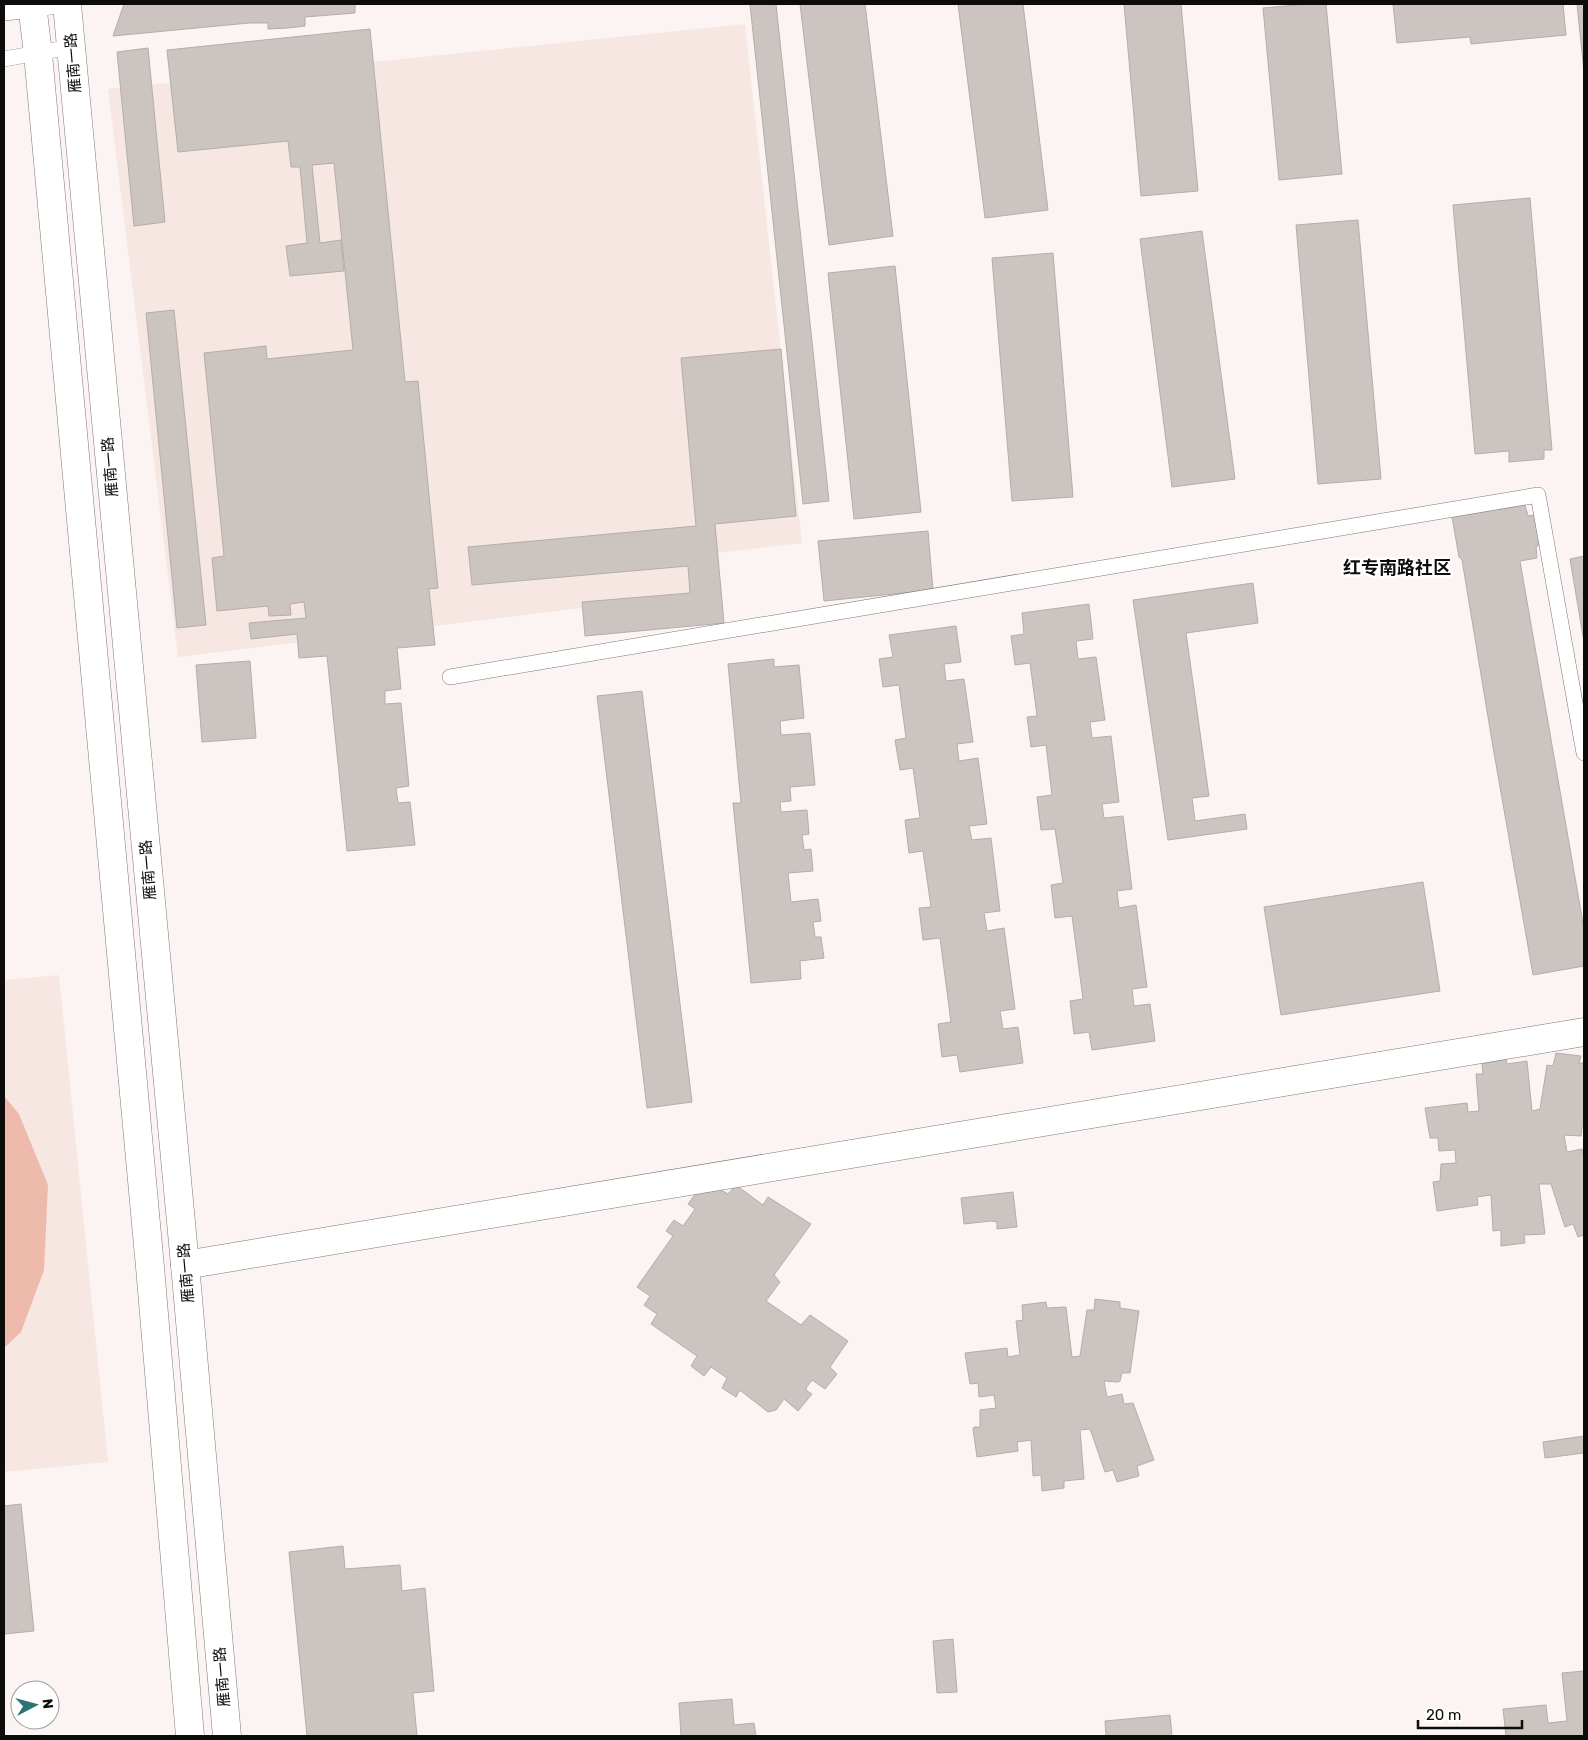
<svg xmlns="http://www.w3.org/2000/svg" width="1588" height="1740" viewBox="0 0 1588 1740" font-family="Rubik,'Noto Sans SC',sans-serif">
<style>
.built{fill:#f6e7e2}
.garden{fill:#eebaac}
.building{fill:#cbc4c1;stroke:#b4adab}
.lines{fill:none;stroke-linecap:round;stroke-linejoin:round}
.lane-casing{stroke:#7f7876;stroke-width:16}
.street-casing{stroke:#7f7876;stroke-width:29}
.secondary-casing{stroke:#7f7876;stroke-width:29}
.lane{stroke:#fff;stroke-width:15}
.street{stroke:#fff;stroke-width:28}
.secondary{stroke:#fff;stroke-width:28}
.labels{text-anchor:middle;stroke-width:5;stroke-linejoin:round;paint-order:stroke}
.street-label{font-size:15px;fill:#0e0c0b;stroke:#fff}
.quarter-label{font-size:18px;font-weight:bold;fill:#0e0c0b;stroke:#fff}
</style>
<rect width="100%" height="100%" fill="#fcf4f2"/>
<g class="built">
<polygon points="745,24 802,543 693,556 697,594 178,657 108,89"/>
<polygon points="59,975 108,1462 4,1472 4,980"/>
</g>
<polygon class="garden" points="4,1096 19,1114 48,1185 44,1270 21,1332 4,1348"/>
<g class="building">
<polygon points="124,4 355,4 355,13 305,17 305,26 288,28 268,29 268,23 249,23 113,36"/>
<polygon points="750,4 776,4 829,501 803,504"/>
<polygon points="800,4 865,4 893,236 829,245"/>
<polygon points="958,4 1023,4 1048,210 985,218"/>
<polygon points="1124,4 1181,4 1198,191 1141,196"/>
<polygon points="1308,4 1326,4 1342,174 1279,180 1263,8"/>
<polygon points="1393,4 1563,4 1566,35 1471,44 1470,37 1397,43"/>
<polygon points="1577,4 1584,4 1584,72"/>
<polygon points="370,29 405,382 418,381 438,588 429,589 435,645 397,648 401,689 385,691 385,704 401,703 409,786 396,788 398,803 410,802 415,845 347,851 327,656 299,658 297,634 251,639 249,623 306,618 304,602 290,604 291,615 269,616 268,606 217,611 212,558 224,556 204,353 266,346 267,359 353,350 334,163 312,165 320,243 341,240 344,271 290,276 286,246 307,243 300,167 291,167 288,141 178,152 167,50"/>
<polygon points="148,48 165,222 134,226 117,52"/>
<polygon points="1530,198 1552,450 1544,450 1544,459 1509,462 1509,451 1475,454 1453,205"/>
<polygon points="1358,220 1381,479 1318,484 1296,225"/>
<polygon points="1202,231 1235,479 1172,487 1140,239"/>
<polygon points="1053,253 1073,497 1012,501 992,258"/>
<polygon points="895,266 921,512 854,519 828,273"/>
<polygon points="174,310 206,625 177,628 146,313"/>
<polygon points="781,349 796,516 715,524 724,623 585,636 582,602 690,593 688,566 472,585 468,547 696,526 681,358"/>
<polygon points="1525,505 1528,516 1540,514 1538,546 1536,546 1537,558 1520,561 1584,929 1584,966 1533,975 1493,747 1462,560 1459,557 1452,517"/>
<polygon points="928,531 933,590 824,601 818,541"/>
<polygon points="1584,556 1584,642 1570,559"/>
<polygon points="1253,583 1258,623 1186,633 1209,796 1192,798 1195,821 1245,814 1247,829 1168,840 1133,600"/>
<polygon points="1089,604 1093,639 1076,641 1078,659 1096,657 1105,720 1090,722 1092,738 1111,736 1119,802 1102,804 1104,818 1123,816 1132,889 1117,891 1119,908 1136,905 1147,987 1132,989 1134,1006 1150,1004 1155,1041 1092,1050 1089,1032 1074,1034 1070,1001 1083,999 1072,916 1055,918 1051,885 1063,883 1055,829 1041,830 1037,797 1052,795 1046,745 1031,747 1027,717 1037,716 1030,663 1015,665 1011,636 1024,634 1022,613"/>
<polygon points="956,626 961,662 944,664 946,681 964,679 973,742 957,744 959,761 978,758 987,824 969,826 972,840 991,838 1000,911 984,913 987,931 1004,928 1015,1009 1000,1011 1003,1029 1018,1027 1023,1063 960,1072 957,1055 942,1057 938,1024 951,1022 940,938 923,940 919,908 931,907 923,851 909,853 905,820 920,818 913,768 900,770 895,740 906,738 899,685 883,687 879,659 893,657 889,635"/>
<polygon points="774,659 774,667 799,665 804,718 780,721 781,735 810,733 815,785 790,787 791,801 780,802 781,812 807,810 809,834 802,835 804,850 811,849 813,871 788,873 791,902 818,899 821,921 813,922 815,937 821,937 824,958 800,961 801,979 751,983 733,803 741,803 728,664"/>
<polygon points="250,661 256,738 202,742 196,665"/>
<polygon points="642,691 692,1102 647,1108 597,696"/>
<polygon points="1423,882 1440,991 1281,1015 1264,907"/>
<polygon points="1556,1053 1581,1056 1579,1063 1584,1063 1584,1127 1582,1127 1581,1136 1564,1135 1567,1152 1582,1149 1584,1158 1584,1235 1578,1237 1573,1224 1565,1227 1551,1184 1539,1184 1545,1234 1524,1235 1525,1243 1501,1246 1501,1230 1493,1231 1491,1195 1477,1197 1478,1205 1437,1211 1433,1182 1440,1181 1441,1164 1456,1163 1455,1150 1439,1151 1438,1138 1430,1138 1425,1108 1467,1103 1468,1112 1479,1111 1476,1074 1483,1074 1482,1064 1506,1059 1507,1064 1527,1061 1532,1111 1540,1109 1547,1065 1553,1066"/>
<polygon points="736,1185 763,1205 768,1197 811,1224 774,1275 780,1282 766,1301 801,1325 810,1315 848,1341 830,1367 837,1374 825,1389 812,1380 806,1388 807,1391 812,1394 798,1411 784,1399 776,1410 768,1412 741,1391 739,1391 736,1397 722,1388 727,1378 711,1367 704,1376 691,1366 697,1356 651,1324 657,1314 644,1305 650,1296 637,1287 673,1236 666,1231 674,1220 683,1226 695,1209 688,1204 696,1193 721,1190 728,1194"/>
<polygon points="1013,1192 1017,1227 997,1229 997,1222 991,1221 964,1224 961,1198"/>
<polygon points="1095,1299 1120,1302 1120,1308 1139,1311 1130,1373 1122,1373 1120,1381 1118,1382 1104,1381 1107,1397 1122,1394 1124,1404 1133,1403 1154,1460 1137,1466 1139,1476 1117,1482 1113,1470 1105,1472 1090,1429 1080,1430 1084,1479 1064,1481 1064,1488 1042,1491 1041,1475 1033,1476 1031,1440 1017,1442 1018,1451 977,1457 973,1429 974,1427 980,1427 980,1410 996,1408 994,1395 979,1397 978,1383 970,1384 965,1353 1007,1348 1008,1357 1020,1355 1016,1321 1023,1320 1022,1305 1046,1302 1047,1308 1066,1307 1072,1357 1080,1356 1087,1310 1094,1310"/>
<polygon points="1584,1436 1584,1453 1545,1458 1543,1442"/>
<polygon points="21,1504 34,1631 4,1634 4,1506"/>
<polygon points="343,1546 345,1569 400,1565 402,1591 425,1588 434,1691 413,1693 417,1736 307,1736 289,1552"/>
<polygon points="953,1639 957,1692 937,1693 933,1641"/>
<polygon points="1584,1671 1584,1736 1506,1736 1503,1709 1546,1705 1548,1723 1567,1721 1562,1673"/>
<polygon points="732,1699 734,1725 754,1723 756,1736 681,1736 679,1703"/>
<polygon points="1170,1715 1172,1736 1106,1736 1105,1721"/>
</g>
<g class="lines">
<defs>
<g id="lane">
<polyline points="4,13 33,10 66,4"/>
<polyline points="4,59 71,47"/>
<polyline points="450,677 1538,495 1584,753"/>
</g>
<polyline id="street" points="185,1265 1584,1032"/>
<g id="secondary">
<polyline points="32,4 38,54 150,1267 190,1736"/>
<polyline points="67,4 185,1265 227,1736"/>
</g>
</defs>
<use href="#lane" class="lane-casing"/>
<use href="#street" class="street-casing"/>
<use href="#secondary" class="secondary-casing"/>
<use href="#lane" class="lane"/>
<use href="#street" class="street"/>
<use href="#secondary" class="secondary"/>
</g>
<g class="labels">
<g class="street-label">
<text transform="translate(73 63) rotate(-95)" y="5">雁南一路</text>
<text transform="translate(110 467) rotate(-95)" y="5">雁南一路</text>
<text transform="translate(148 870) rotate(-95)" y="5">雁南一路</text>
<text transform="translate(186 1273) rotate(-95)" y="5">雁南一路</text>
<text transform="translate(222 1677) rotate(-95)" y="5">雁南一路</text>
</g>
<g class="quarter-label">
<text x="1397" y="574">红专南路社区</text>
</g>
</g>
<rect width="1588" height="1740" fill="none" stroke="#0e0c0b" stroke-width="10"/>
<g transform="translate(35 1705) rotate(84)"><circle r="24" fill="#ffffff" stroke="#9f9e9d"/>
<path d="M0-4L9 19L0 12L-9 19Z" fill="#2b7471"/>
<text y="-8" font-size="14" font-weight="bold" text-anchor="middle" fill="#0e0c0b">N</text>
</g>
<path d="M1418 1720v8h104v-8" fill="none" stroke="#0e0c0b" stroke-width="2.5"/>
<text x="1426" y="1720" font-size="15" fill="#0e0c0b" stroke="#ffffff" stroke-width="4" paint-order="stroke">20 m</text>
</svg>
